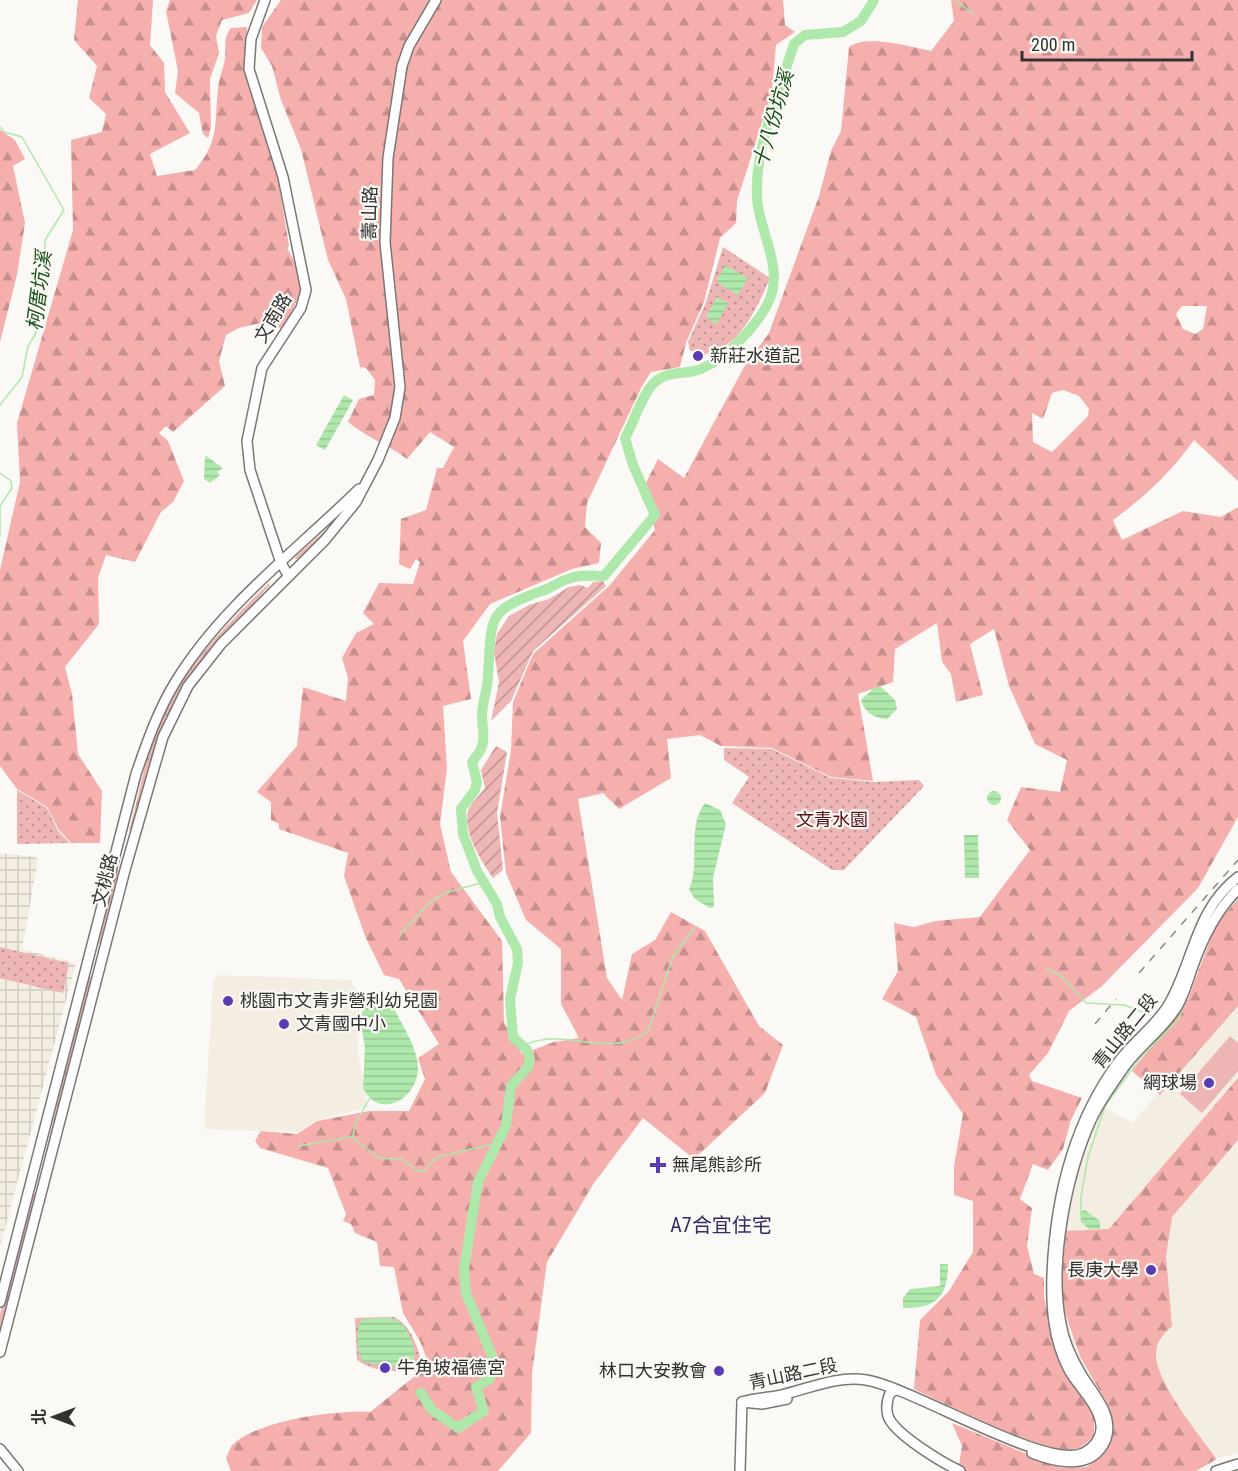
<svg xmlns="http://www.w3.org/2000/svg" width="1238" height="1471" viewBox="0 0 1238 1471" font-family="'Roboto Condensed','Noto Sans TC',sans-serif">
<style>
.built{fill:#f3ede2}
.industrial{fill:url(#industrial-grid)}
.grass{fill:url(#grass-tufts)}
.forest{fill:url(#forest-firs);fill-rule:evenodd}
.park{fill:url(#park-dots)}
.garden{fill:url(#garden-furrows)}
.pitch{fill:#edb5b3}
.water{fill:url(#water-rules)}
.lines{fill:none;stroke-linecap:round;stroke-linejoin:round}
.stream{stroke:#aee8ab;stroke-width:1.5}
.river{stroke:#aee8ab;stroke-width:10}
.secondary-casing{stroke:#7a7875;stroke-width:12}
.secondary{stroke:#fff;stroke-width:9}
.rail{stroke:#8b8987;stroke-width:1.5;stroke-dasharray:8 8;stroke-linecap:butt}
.poi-dot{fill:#593bb3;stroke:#fbf9f5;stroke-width:2}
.labels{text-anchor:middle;stroke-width:4.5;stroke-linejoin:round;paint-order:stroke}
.street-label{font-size:18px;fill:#323130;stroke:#fbf9f5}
.poi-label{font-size:18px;fill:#323130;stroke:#fbf9f5;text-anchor:start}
.park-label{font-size:18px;fill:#580e16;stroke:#fbf9f5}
.water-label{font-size:20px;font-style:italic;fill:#19521a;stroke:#fbf9f5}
.neighbourhood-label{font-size:20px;fill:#362a65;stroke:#fbf9f5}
</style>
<defs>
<pattern id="industrial-grid" width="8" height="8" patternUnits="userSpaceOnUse" patternTransform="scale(1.5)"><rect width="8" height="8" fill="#f3ede2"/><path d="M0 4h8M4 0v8" fill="none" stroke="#d1ccc2"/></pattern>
<pattern id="grass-tufts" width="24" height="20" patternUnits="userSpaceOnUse" patternTransform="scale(1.5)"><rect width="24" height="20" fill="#edb5b3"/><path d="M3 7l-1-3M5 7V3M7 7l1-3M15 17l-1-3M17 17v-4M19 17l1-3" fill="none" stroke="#c19492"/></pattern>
<pattern id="forest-firs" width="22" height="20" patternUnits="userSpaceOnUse" patternTransform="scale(1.5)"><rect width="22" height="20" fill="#f5b0ae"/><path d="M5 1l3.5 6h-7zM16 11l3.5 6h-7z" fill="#c7908e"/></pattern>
<pattern id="park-dots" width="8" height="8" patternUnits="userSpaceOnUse" patternTransform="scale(1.5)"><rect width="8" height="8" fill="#edb5b3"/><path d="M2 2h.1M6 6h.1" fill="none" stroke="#c19492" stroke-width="1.8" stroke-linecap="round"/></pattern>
<pattern id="garden-furrows" width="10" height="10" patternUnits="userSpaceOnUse" patternTransform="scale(1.5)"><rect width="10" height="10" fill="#edb5b3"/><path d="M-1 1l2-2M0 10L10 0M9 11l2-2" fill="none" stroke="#c19492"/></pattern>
<pattern id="water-rules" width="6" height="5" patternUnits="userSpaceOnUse" patternTransform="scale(1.5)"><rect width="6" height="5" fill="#aee8ab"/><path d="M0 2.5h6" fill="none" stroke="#96c793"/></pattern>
</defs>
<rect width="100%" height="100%" fill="#fbf9f5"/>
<g class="built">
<polygon points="219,975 351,980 359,994 358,1054 368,1107 317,1120 298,1132 204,1129 213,981"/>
<polygon points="1238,1003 1238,1453 1219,1458 1094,1383 1076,1356 1062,1311 1065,1229 1079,1169 1100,1112 1108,1109 1132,1123"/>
</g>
<polygon class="industrial" points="0,853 35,857 38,860 22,949 76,963 0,1247"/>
<g class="grass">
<polygon points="326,530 326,534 300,559 295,559 296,556"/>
<path d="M269,583L270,585L225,634L195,671L176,701L132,831L129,830C139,797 143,764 156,732C180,671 223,628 269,583Z"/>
<polygon points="116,869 119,870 102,944 99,943"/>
<polygon points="87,976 91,977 80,1032 49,1153 46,1152"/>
<polygon points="33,1193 36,1194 0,1341 0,1314"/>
</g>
<g class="forest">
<path d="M78,0H153L150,45L164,63L165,92L190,133L150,154L157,176L195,170C222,139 213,119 219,82C220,74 224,67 225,59C226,47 223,38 231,28L247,27L248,49L273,148L289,246L287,248C309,284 302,295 281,329L269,321L239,328L226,335L219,361L225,386L173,432L166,426L159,433L168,441L184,481L173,502L161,512L135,562L106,555L98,578L99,624L65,667L72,694L78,754L102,791L100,843H71L59,830L47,807L17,789L0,766V570L20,482L17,423L73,230L71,140L102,132L106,114L89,98L97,66L74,40Z"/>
<polygon points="170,0 257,0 249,13 222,20 216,36 219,53 210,79 211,127 208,138 203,134 199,113 175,93 178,71 166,11"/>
<path d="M281,0H783L785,25L795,32L776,45L772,91L737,201L736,223L720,238L704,302L686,343L680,367L651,372L642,386L587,503L585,527L601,543L599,563L572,569L490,604L463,641L471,699L443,706L447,768L440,824L451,872L502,941L504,1022L522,1054L554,1042L579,1038L561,1004V949L526,920L506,873L500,817L511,750L513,702L533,654L610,585L655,530L644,487L658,459L684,478L744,367L769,333L819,196L831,151L841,131L849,47C866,34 911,47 931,51L954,21L951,0H1238V481L1194,440C1171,472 1145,497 1113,520L1122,540L1183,511L1221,517L1238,507V817L1198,888L1102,986L1069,1011L1048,1053L1029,1075L1032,1081L1082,1098L1071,1120L1063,1149L1048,1170L1033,1164L1020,1199L1032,1208L1027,1246L1034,1274L1044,1278V1296L1053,1343L1070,1378L1094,1414V1435C1088,1442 1081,1449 1071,1450C1044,1453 943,1403 914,1389L920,1320L949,1291L973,1252V1201L954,1195V1166L963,1114L936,1075L916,1017L882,999L898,971L894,923L914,927L936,921L980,917L1030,850L1007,820L1021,787L1060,792L1067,760L1035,744L1009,686L994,629L970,644L983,695L956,702L951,674L942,662L937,623L895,649L893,682L858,694L873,781L831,777L772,748L721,746L700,735L667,739L671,778L619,809L603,793L578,799L607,978L622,1000L632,954L655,940L671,912L705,931L759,1026L783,1045L765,1093L694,1159L643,1118L594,1183L547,1262L532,1373L531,1433L498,1471H231L226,1458C228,1454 230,1448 232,1445C259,1420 334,1410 370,1412L425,1368L427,1360L420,1341L403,1313L394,1267L380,1266L377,1242L355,1233L351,1224L343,1221L346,1214L328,1168L260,1148L255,1141L261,1131L297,1134L317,1121L369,1111H409L425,1079L418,1058L439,1044L399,979L384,975L365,936L344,876L348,853L279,829V824L271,820V802L257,792L297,746L303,687L346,701L348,678L342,658L356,633L374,624L363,613L379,583L413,584L420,562L416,559L410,569L399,564L401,519L426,510L437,468H443L454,447L430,432L407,459C387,444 369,439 348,422L359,399L374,395L375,380L366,368L360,367L346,299L328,260L301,149L281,100L272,66L261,48L262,27ZM1182,306H1207L1203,329L1195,334L1183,329L1176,314ZM1063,390L1079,396L1089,409L1088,416L1052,452L1033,442L1032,413L1043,419L1052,393Z"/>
<polygon points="0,130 15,140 25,159 13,166 25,223 17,275 0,342"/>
<polygon points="1238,899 1238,1006 1160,1095 1132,1071 1188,999 1216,924"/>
<path d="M1238,1078V1140L1172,1217L1166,1256L1172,1326C1163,1335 1156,1341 1156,1354C1155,1381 1200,1436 1217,1459L1196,1471H958L962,1446L952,1423L1061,1468L1086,1467L1101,1457L1114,1430L1109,1407L1080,1356L1065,1312L1061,1286L1066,1231L1109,1229Z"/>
</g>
<g class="park">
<path d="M723,247L770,278C761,300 745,335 723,347C715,351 707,351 700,360L694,351H690L688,342L706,302Z"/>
<polygon points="724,748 772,749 831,778 874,782 919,780 924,786 844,870 832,870 732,803 749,777 724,760"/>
<polygon points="17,790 47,808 58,831 70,843 17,844"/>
<polygon points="0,947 69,963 63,993 0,978"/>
<path d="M394,1317C411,1325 418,1348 423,1366C403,1374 375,1373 357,1360L355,1318Z"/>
</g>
<g class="garden">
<polygon points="603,581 606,586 533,651 511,701 491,721 499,682 494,652 497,634 509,616 529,605 549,599 569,587 580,585 588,588 593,582"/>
<path d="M496,746L507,752L497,813L503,870L493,878C482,862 463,833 468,811C470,804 480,795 485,788L481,770Z"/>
</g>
<polygon class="pitch" points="1230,1036 1238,1043 1238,1071 1202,1113 1180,1094"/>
<g class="water">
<polygon points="725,265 748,278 738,295 716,282"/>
<polygon points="717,297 728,303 717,324 706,317"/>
<polygon points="344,395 353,400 325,450 316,445"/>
<polygon points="205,455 223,468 217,472 220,475 210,483 204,479"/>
<path d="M875,687H881L895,700L897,709L887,719C874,718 864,712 861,700Z"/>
<circle cx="994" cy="798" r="7"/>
<path d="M705,803L720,810L726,824L713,878L714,907L710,908L695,899L689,890C701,863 686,828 705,803Z"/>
<polygon points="964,835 978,835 979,878 965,878"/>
<path d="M375,998L391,1003C400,1022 418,1047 418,1068C418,1099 379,1121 363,1088L365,1048L360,1017L365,1005Z"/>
<polygon points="1085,1210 1100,1221 1100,1229 1089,1229 1081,1222 1080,1212"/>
<path d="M940,1264H948C948,1295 937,1309 903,1308V1298L910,1289L940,1286Z"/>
<path d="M363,1319C372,1319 384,1317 393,1319C406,1321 418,1349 413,1360L398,1367L364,1362C357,1354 354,1326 363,1319Z"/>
</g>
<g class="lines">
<g class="stream">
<polyline points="955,0 973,14"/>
<polyline points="0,127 4,132 22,137 64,210 45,240 44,278 39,320 35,335 28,346 22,377 0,405"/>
<polyline points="0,473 11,481 12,488 0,506 0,536"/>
<polyline points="1224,913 1238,897"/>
<polyline points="401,934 429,903 445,893 484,882"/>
<polyline points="1047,969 1060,975 1086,1003 1124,1005 1150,1015"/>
<path d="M520,1046C532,1042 544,1038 557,1039C590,1040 619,1053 648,1031L673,956L695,927"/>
<polyline points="353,1136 355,1124 370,1098"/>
<polyline points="298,1146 352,1137 379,1158 402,1159 417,1171 424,1171 437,1157 498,1143"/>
<polyline points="1081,1212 1081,1197 1088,1157 1105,1106 1141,1057 1178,1020 1210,935"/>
</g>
<path class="river" d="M421,1393L432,1410L458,1428L484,1411L476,1387L490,1379L495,1363L466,1293L464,1269L478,1182L506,1126L511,1086L528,1067L530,1059L527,1050L513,1037L510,999L518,963L517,949L500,917L497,904L477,871L463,834L461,809L475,790L477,782L472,762C488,743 483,738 482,716C482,702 488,689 488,675C492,614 486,611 547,589C554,586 560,581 568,579C579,574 592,576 604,576L655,515L633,465L625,438C633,424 643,392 655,382C666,372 680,374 694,371C719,366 755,328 767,305C786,271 760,234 757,199C754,148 779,93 794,44L805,35L843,32L861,21L874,0"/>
<defs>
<g id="secondary">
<polyline points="265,0 251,39 249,69 283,177 306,290 301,308 262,368 247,441 250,470 281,563 288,575"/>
<path d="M0,1302L136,774C147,742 158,710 176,681C222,606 297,550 359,489"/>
<polyline points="0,1352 125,870 163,737 188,686 221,644 325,540 356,502 378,460 395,418 400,387 385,242 388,158 402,66 409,46 436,0"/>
<path d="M896,1390L890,1393C887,1400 886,1409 888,1416C894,1434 943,1463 960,1471"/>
<path d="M742,1402C754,1398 765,1398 777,1396C806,1390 836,1375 866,1380C912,1387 1047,1471 1083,1453C1094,1448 1102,1437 1101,1425C1099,1404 1077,1386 1068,1368C1053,1338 1051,1308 1052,1275C1055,1198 1073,1123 1119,1061C1134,1041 1156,1026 1169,1004C1194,961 1195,910 1238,877"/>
<polyline points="742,1402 762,1404 787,1399"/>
<polyline points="0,1449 18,1471"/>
<path d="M1032,1453C1057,1463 1093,1471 1106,1439C1114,1414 1093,1394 1081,1374C1072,1359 1064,1342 1061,1324C1049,1263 1066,1176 1091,1120C1100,1101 1113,1083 1125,1066C1141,1044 1164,1029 1178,1005C1185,992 1188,980 1193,966C1203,937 1216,911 1238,889"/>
<polyline points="740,1471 742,1402"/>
<polyline points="1216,1471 1238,1464"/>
</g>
</defs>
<use href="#secondary" class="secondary-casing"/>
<use href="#secondary" class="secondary"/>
<g class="rail">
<polyline points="1139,973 1238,860"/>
<polyline points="1095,1024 1116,999"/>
</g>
</g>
<g class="poi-dot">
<circle cx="698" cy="356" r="6"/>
<circle cx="228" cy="1001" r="6"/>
<circle cx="284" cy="1024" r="6"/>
<circle cx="1209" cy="1083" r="6"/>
<path d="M655 1156h6v6h6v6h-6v6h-6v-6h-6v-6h6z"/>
<circle cx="1151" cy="1270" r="6"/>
<circle cx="385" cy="1368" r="6"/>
<circle cx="719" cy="1371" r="6"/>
</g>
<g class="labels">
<g class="street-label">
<text transform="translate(370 213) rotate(-89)" y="6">壽山路</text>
<text transform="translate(273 318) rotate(-59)" y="6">文南路</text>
<text transform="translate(105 880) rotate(-76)" y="6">文桃路</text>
<text transform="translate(1125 1031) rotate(-51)" y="6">青山路二段</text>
<text transform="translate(793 1374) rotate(-12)" y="6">青山路二段</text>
</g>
<g class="poi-label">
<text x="710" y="362">新莊水道記</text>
<text x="240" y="1007">桃園市文青非營利幼兒園</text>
<text x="296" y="1030">文青國中小</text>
<text x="1197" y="1089" text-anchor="end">網球場</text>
<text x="672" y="1171">無尾熊診所</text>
<text x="1139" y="1276" text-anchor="end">長庚大學</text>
<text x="397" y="1374">牛角坡福德宮</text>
<text x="707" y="1377" text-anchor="end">林口大安教會</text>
</g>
<g class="park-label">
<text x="832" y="826">文青水園</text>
</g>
<g class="water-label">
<text transform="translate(773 119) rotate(-74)" y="7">十八份坑溪</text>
<text transform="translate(39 291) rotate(-83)" y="7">柯厝坑溪</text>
</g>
<g class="neighbourhood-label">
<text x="721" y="1232">A7合宜住宅</text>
</g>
</g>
<g transform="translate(54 1417) rotate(270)" stroke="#fbf9f5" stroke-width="4.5" paint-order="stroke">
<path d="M0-4.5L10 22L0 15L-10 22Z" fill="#323130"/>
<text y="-9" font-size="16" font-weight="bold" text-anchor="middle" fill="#323130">北</text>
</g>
<path d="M1022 51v9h170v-9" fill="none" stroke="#323130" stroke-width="3"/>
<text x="1031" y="51" font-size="18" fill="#323130" stroke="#fbf9f5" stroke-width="4.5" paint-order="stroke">200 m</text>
</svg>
